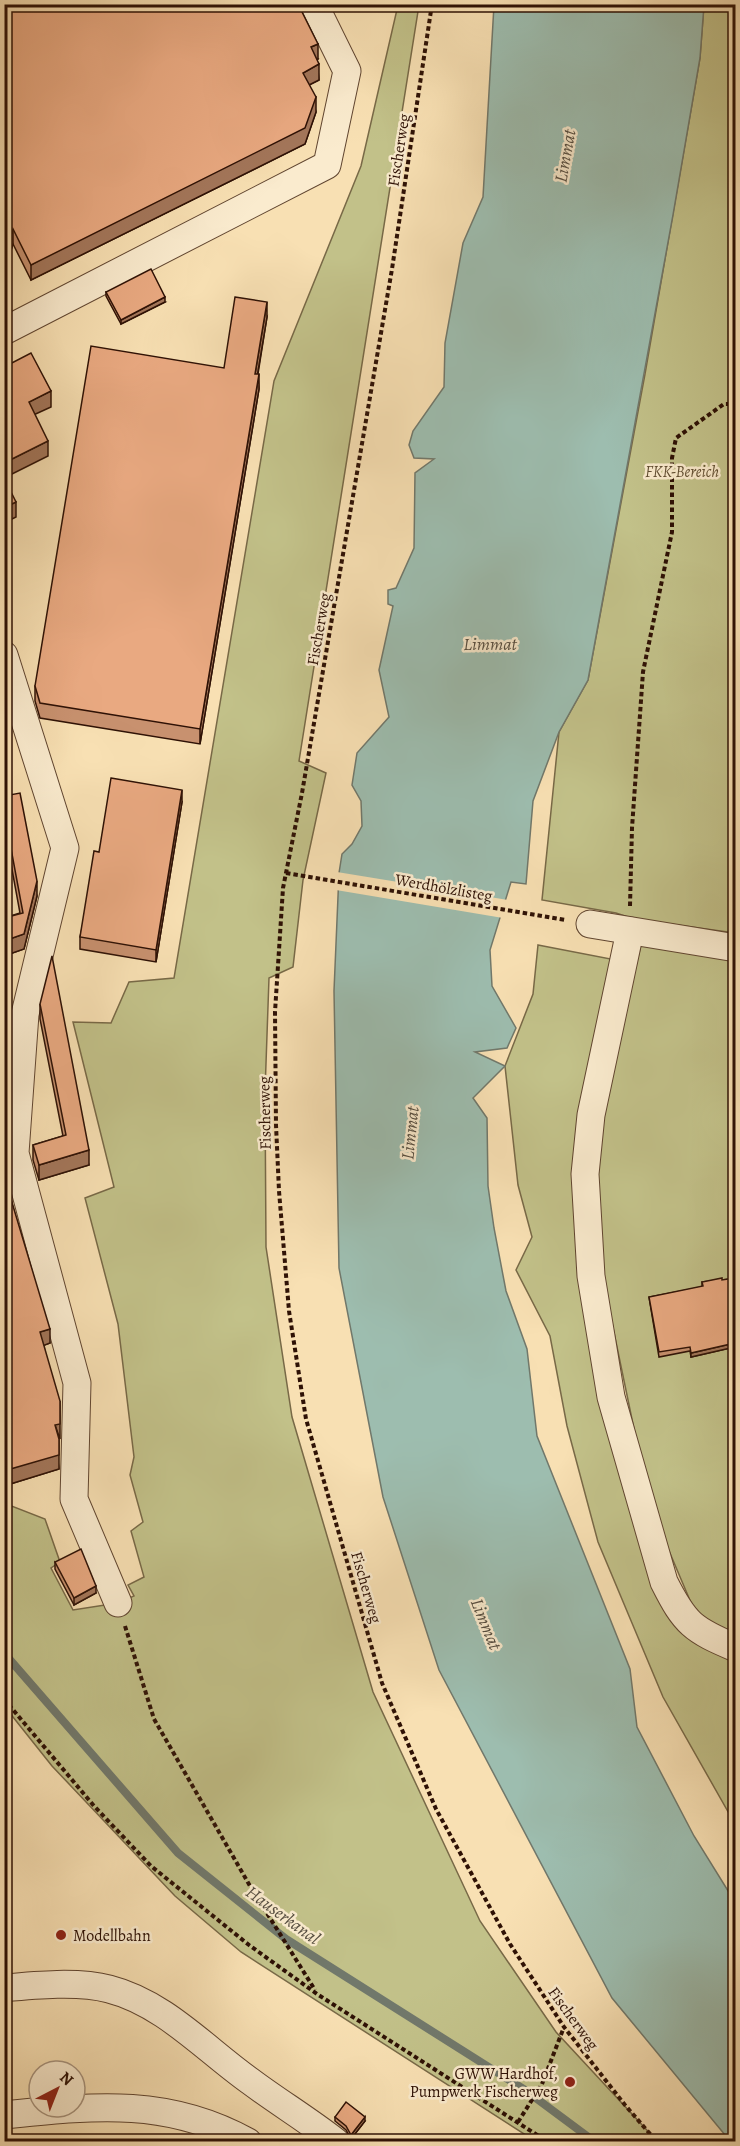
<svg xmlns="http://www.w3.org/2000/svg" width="740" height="2146" viewBox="0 0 740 2146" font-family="Alegreya,serif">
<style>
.green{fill:#c2c189;stroke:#786947;stroke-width:1.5}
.water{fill:#9dbdaf;stroke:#71786b;stroke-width:1.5}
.pier{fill:#f8e0b3}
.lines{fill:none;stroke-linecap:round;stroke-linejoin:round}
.stream{stroke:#71786b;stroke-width:8}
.minor-casing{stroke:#604530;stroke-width:29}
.path{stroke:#2e1105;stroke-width:4;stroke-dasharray:4.5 3;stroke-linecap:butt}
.minor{stroke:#faebce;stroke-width:27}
.wall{fill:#c8916f;stroke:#2e1105;stroke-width:1.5}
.shaded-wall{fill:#a3765a;stroke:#2e1105;stroke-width:1.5}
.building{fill:#e9a981;stroke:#2e1105;stroke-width:1.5}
.poi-dot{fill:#8f2418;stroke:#faebce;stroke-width:2}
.labels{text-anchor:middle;stroke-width:5;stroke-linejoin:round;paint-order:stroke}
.street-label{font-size:16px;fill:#2e1105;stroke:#faebce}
.park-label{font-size:16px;font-style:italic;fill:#624f33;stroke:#faebce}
.poi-label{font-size:16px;fill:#2e1105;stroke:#faebce;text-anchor:start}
.water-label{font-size:18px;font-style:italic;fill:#554d40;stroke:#faebce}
</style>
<rect width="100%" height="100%" fill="#f8e0b3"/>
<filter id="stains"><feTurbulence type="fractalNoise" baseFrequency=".00333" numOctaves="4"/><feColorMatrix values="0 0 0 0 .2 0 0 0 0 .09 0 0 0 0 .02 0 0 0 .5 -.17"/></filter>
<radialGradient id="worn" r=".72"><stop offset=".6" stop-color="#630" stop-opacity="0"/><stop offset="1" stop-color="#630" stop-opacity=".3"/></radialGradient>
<g class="green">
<polygon points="398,5 419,5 299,761 326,773 303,880 293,967 269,978 265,1092 266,1247 292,1417 373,1692 480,1921 556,2032 657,2141 535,2141 241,1952 175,1896 52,1766 5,1707 4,1503 45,1519 60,1562 51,1568 73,1610 118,1603 134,1596 128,1585 144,1577 131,1531 143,1522 130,1475 134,1457 118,1324 85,1198 114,1187 73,1022 111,1023 129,982 174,978 274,381 361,166"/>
<polygon points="704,5 735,5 735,933 634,919 616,913 542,900 559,732 588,680 645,374 700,58"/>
<polygon points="538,945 616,960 578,1160 659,1585 735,1655 735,1824 663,1697 598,1542 567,1426 550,1336 516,1270 532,1237 518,1185 505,1066 533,994"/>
<polygon points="641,945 735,960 735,1642 700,1624 650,1506 606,1294 591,1150"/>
</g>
<polygon class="water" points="494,5 704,5 700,58 673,215 588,680 559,732 533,801 526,884 511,882 490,950 492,986 516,1028 507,1048 475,1052 505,1066 473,1098 487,1118 488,1186 494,1228 506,1291 527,1349 537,1436 630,1669 637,1727 694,1836 735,1902 735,2141 730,2141 612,1998 439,1670 383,1497 339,1268 334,991 339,873 342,854 352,844 362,826 361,801 352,785 357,753 389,717 379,670 393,606 388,604 388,590 396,588 414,548 415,473 434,459 414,458 409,445 413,431 444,387 445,343 463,243 483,197"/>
<polygon class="pier" points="337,872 508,900 503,918 336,890"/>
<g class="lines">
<polyline class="stream" points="4,1653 178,1853 286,1939 525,2090 595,2142"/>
<defs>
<g id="minor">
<polyline points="4,331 327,165 347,71 314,4"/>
<polyline points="4,655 65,848 25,1014 15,1153 77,1383 74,1499 118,1603"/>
<polyline points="590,924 736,948"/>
<path d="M630,931L591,1115L585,1174L591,1276L611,1397L664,1582C685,1624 693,1630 736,1648"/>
<path d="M4,1988C36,1985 79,1981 109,1989C164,2003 205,2049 250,2081C278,2102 308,2120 336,2142"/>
<path d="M4,2115C93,2106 167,2097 248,2142"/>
</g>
</defs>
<use href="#minor" class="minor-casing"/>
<g class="path">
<polyline points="432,4 392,269 302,793 283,888 275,1012 276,1125 279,1191 289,1311 306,1419 382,1683 436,1809 510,1944 564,2027 625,2105 657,2142"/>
<polyline points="286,873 566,920"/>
<polyline points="630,906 632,828 643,672 672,532 672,458 676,438 724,404 736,404"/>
<polyline points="125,1626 154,1719 250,1886 315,1990"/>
<polyline points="4,1699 94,1806 151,1866 249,1945 317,1994 548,2142"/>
<polyline points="518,2122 542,2084 564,2027"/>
</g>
<use href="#minor" class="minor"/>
</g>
<g class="wall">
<polygon points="4,4 87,8 318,59 317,60 319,80 309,85 316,112 305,144 31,280 13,244 4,272"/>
<polygon points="106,292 165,302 121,324 106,296"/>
<polygon points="267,317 258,374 259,389 200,744 40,718 35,701 35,686 224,368"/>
<polygon points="4,796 37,896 24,949 4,956 4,918 20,913 4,826"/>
<polygon points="182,802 156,962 80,949 80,937 99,852"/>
<polygon points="40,1004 89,1165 39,1180 33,1160 33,1145 63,1136 40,1019"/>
<polygon points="4,1160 8,1189 50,1343 44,1345 59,1469 7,1485 4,1477"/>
<polygon points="735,1278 735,1347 691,1357 690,1351 659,1357 649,1297 702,1287 702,1282 722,1280"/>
<polygon points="55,1562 96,1593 74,1605 55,1569"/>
<polygon points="335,2117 365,2121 351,2139 346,2130 335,2121"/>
</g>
<g class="shaded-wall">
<polygon points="318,44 318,59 311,63 311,47"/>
<polygon points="319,64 319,80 303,88 303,73"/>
<polygon points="316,97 316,112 305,144 31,280 31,265"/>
<polygon points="13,229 13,244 4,272 4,257"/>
<polygon points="165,297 165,302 121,324 121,320"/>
<polygon points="267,302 267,317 255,389 255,374"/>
<polygon points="259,374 259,389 200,744 200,729"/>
<polygon points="51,391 51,407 29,417 29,402"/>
<polygon points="48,441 48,456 4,478 4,463"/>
<polygon points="16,502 16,517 4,523 4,508"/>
<polygon points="182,790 182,802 156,962 156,950"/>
<polygon points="37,881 37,896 24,949 4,956 4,941 24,934"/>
<polygon points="89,1150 89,1165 39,1180 39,1165"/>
<polygon points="8,1174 8,1189 4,1176"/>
<polygon points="50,1329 50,1343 40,1347 40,1332"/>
<polygon points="735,1343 735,1347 691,1357 691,1353"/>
<polygon points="60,1401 60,1439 55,1425"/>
<polygon points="59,1439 59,1469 7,1485 7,1470"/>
<polygon points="96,1586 96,1593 74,1605 74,1598"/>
<polygon points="365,2117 365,2121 351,2139 351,2135"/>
</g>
<g class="building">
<polygon points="4,4 87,4 87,8 94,4 298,4 318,44 311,47 319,64 303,73 316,97 305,128 31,265 13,229 4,257"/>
<polygon points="151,269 165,297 121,320 106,292"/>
<polygon points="235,297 267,302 255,374 259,374 200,729 40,703 35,686 91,346 224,368"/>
<polygon points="31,353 51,391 29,402 48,441 4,463 4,367"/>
<polygon points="4,478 16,502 4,508"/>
<polygon points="111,778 182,790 156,950 80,937 94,851 99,852"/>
<polygon points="20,793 37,881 24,934 4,941 4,918 23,913 4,811 4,796"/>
<polygon points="52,956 89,1150 39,1165 33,1145 66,1135 40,1004"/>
<polygon points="4,1160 8,1174 4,1176"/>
<polygon points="4,1176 50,1329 40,1332 60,1401 60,1424 55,1425 59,1439 59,1455 7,1470 4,1462"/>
<polygon points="722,1278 722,1280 735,1278 735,1335 734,1335 735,1343 691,1353 690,1347 659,1352 649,1297 703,1286 702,1282"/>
<polygon points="81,1549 96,1586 74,1598 55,1562"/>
<polygon points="346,2102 365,2117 351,2135 346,2126 335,2117"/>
</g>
<g class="poi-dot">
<circle cx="61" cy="1935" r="6"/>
<circle cx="570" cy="2082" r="6"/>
</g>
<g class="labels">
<g class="street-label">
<text transform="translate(398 150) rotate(-81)" y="6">Fischerweg</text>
<text transform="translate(318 629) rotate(-80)" y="6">Fischerweg</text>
<text transform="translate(444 887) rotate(10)" y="6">Werdhölzlisteg</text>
<text transform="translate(264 1113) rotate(-91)" y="6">Fischerweg</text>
<text transform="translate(367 1587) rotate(74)" y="6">Fischerweg</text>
<text transform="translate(574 2018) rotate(54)" y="6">Fischerweg</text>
</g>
<g class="park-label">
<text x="682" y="477">FKK-Bereich</text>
</g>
<g class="poi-label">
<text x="73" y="1941">Modellbahn</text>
<text x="558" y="2079" text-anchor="end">GWW Hardhof,<tspan x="558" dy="18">Pumpwerk Fischerweg</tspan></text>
</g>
<g class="water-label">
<text transform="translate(565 156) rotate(-80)" y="6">Limmat</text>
<text x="490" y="650">Limmat</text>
<text transform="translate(410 1133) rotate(-84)" y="6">Limmat</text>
<text transform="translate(486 1624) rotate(68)" y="6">Limmat</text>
<text transform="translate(283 1915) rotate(36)" y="6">Hauserkanal</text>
</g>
</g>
<rect width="740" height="2146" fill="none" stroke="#f8e0b3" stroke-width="24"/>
<rect x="6" y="6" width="728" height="2134" fill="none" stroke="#2e1105" stroke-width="3"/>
<rect x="12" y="12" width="716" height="2122" fill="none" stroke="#2e1105" stroke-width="1.5"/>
<g transform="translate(57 2089) rotate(42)"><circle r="28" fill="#faebce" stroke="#a8947e" stroke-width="1.5"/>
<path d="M0-4.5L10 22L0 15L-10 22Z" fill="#8f2418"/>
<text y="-9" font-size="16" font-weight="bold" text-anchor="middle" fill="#2e1105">N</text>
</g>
<rect width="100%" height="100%" filter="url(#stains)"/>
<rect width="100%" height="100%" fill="url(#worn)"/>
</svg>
